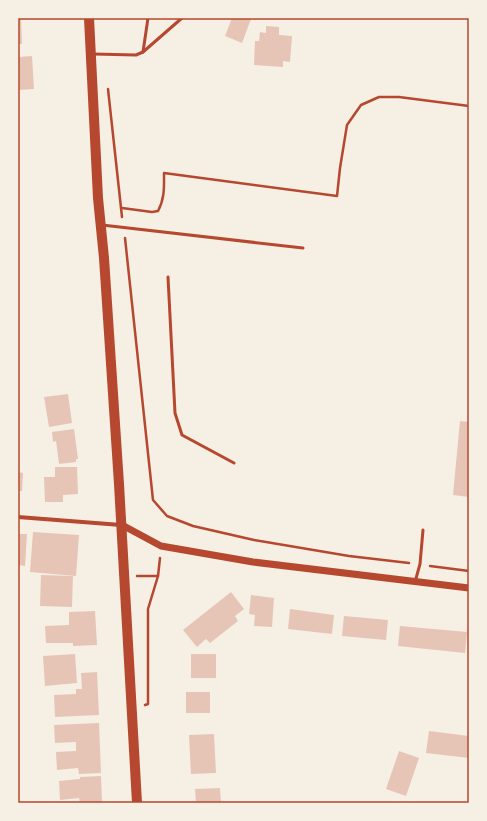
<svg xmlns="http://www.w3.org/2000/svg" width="487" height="821" viewBox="0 0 487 821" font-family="'DM Sans',sans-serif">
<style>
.building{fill:#e6c5b7}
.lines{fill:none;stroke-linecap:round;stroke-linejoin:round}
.path{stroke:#b5482f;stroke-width:2.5}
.service{stroke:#b5482f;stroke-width:3}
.minor{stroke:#b5482f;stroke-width:4}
.tertiary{stroke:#b5482f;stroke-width:7}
.primary{stroke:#b5482f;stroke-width:10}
.neatline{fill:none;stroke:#b5482f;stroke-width:1.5}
</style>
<rect width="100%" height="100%" fill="#f6efe4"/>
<g class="building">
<polygon points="18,18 21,18 22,44 18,44"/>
<polygon points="232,18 251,19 242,43 225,36"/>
<polygon points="266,26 279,27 279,35 292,36 290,62 283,61 283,67 254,65 255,41 259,41 260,32 266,33"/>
<polygon points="32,56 34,89 18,90 18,57"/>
<polygon points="68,394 72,423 49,427 44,397"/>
<polygon points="460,421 469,422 469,497 453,495"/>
<polygon points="74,429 78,459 76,459 76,462 59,464 56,441 53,442 52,432"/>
<polygon points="55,467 77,467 78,494 63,495 63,502 45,502 44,477 55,477"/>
<polygon points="18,472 23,473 22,491 18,491"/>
<polygon points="33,532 79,535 76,576 30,572"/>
<polygon points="18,534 27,534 25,566 18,565"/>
<polygon points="41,575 73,576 72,607 40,606"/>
<polygon points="231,592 244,609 235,616 238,621 210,643 206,639 197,647 183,630"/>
<polygon points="251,595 274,598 272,627 254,626 255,615 249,614"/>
<polygon points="290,609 334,615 332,634 288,629"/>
<polygon points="95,611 97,645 73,646 73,643 46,643 45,626 69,625 69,612"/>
<polygon points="344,616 388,620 386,640 342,636"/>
<polygon points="400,626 467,632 465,653 398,646"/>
<polygon points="75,654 77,683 45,686 43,656"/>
<rect x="191" y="654" width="25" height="24"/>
<polygon points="97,672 99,715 55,717 54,695 76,694 76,689 82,689 81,673"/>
<rect x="186" y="692" width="24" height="21"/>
<polygon points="99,723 101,773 79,774 78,768 57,770 56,752 76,751 76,742 55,743 54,725"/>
<polygon points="429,731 469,736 469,758 426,753"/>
<polygon points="214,734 216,773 191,774 189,735"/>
<polygon points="399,751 419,758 406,796 386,789"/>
<polygon points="101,776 102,803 80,803 79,798 60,800 59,781 80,779 80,777"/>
<polygon points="220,788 221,803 196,803 195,789"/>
</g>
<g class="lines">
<g class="path">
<polyline points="108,89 122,217"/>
<path d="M122,208L152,212L158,211C165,198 164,186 164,173L337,196L340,168L347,125L361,105L379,97H399L469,106"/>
<polyline points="125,238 153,500 167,516 193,526 254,540 349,556 409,563"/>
<polyline points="430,566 469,571"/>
<polyline points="137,576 158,576"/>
<polyline points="145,705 148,704 148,609 158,576 160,558"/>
</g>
<g class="service">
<polyline points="143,52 148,18"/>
<polyline points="93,54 136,55 143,52 182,18"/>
<polyline points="102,225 303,248"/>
<polyline points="168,277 175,413 182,435 234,463"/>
<polyline points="415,582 420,564 423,530"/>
</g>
<polyline class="minor" points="18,517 121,525"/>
<polyline class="tertiary" points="122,525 161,546 253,562 469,588"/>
<polyline class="primary" points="89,18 98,198 104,258 119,484 137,803"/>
</g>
<rect width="487" height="821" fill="none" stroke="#f6efe4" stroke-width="38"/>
<rect x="19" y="19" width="449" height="783" class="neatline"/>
</svg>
